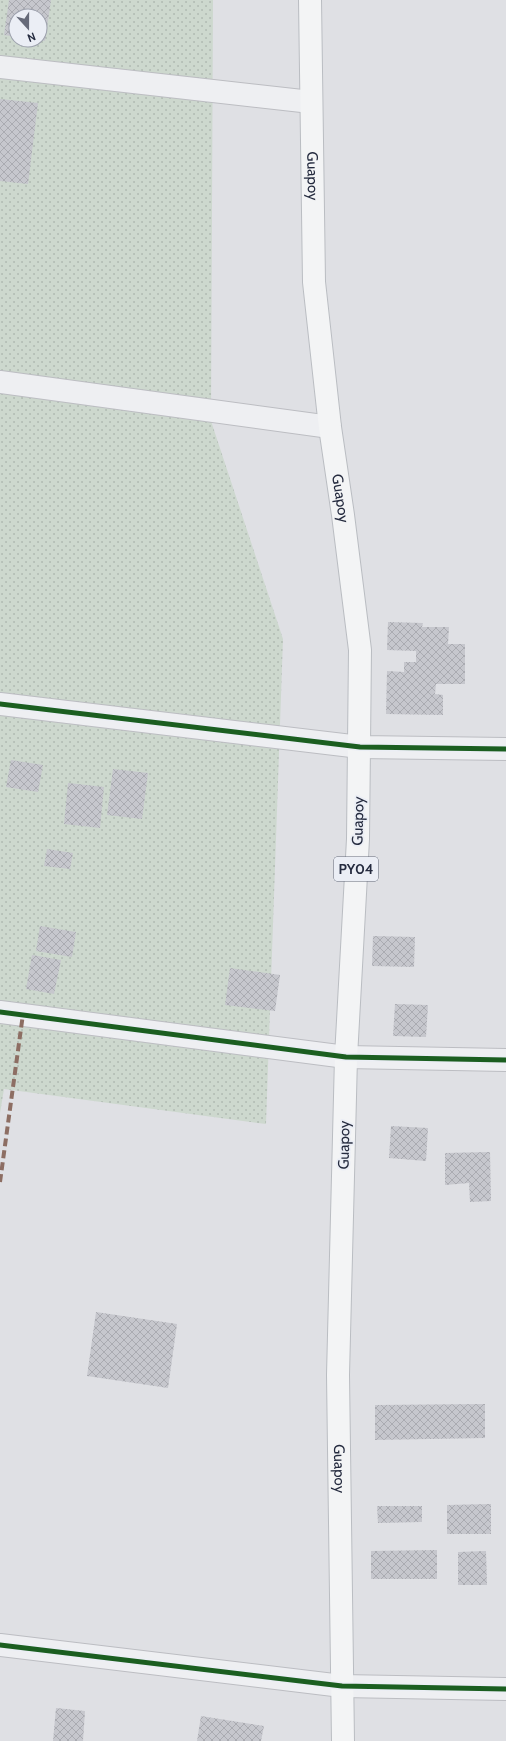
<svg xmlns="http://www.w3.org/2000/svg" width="506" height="1741" viewBox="0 0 506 1741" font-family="Cabin,sans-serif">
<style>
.grass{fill:url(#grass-dots);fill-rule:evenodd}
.building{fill:url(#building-cross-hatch)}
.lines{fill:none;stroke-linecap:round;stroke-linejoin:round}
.minor-casing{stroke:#bcbdc2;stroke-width:24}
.primary-casing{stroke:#babdc2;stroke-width:24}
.minor{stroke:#eeeff2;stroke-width:22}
.primary{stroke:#f3f4f5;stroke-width:22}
.quiet{stroke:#8d6e63;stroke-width:4;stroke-dasharray:8 4;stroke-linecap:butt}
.cycleway-casing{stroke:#ebeef5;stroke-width:8}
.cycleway{stroke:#1b5e20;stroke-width:5}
.labels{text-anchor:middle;stroke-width:3.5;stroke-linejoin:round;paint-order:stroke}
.shield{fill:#ebeef5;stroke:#606676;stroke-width:1}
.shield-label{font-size:14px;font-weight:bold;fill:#252b3f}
.street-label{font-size:15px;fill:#252b3f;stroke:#ebeef5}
</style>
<defs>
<pattern id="grass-dots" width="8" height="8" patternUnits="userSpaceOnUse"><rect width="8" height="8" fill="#cdd8ce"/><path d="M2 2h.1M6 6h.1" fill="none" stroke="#b0bab2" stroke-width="1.8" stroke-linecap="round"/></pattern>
<pattern id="building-cross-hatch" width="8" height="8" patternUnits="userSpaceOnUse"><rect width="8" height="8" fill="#c6c7cd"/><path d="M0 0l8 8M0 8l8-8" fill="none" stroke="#aaabb1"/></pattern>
</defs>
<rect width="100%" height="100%" fill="#dfe0e4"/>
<path class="grass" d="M0,0H213L211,421L283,639L266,1124L4,1089L0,1113ZM16,16H40V40H16Z"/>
<g class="building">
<polygon points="9,0 51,0 45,41 40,40 40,16 16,16 16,37 4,35"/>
<polygon points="0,99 38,103 28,184 0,181"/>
<polygon points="388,622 423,623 422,627 449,627 448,644 465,644 465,684 436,684 435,694 443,695 443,715 386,714 387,671 404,672 404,662 416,662 416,651 387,650"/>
<polygon points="11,760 43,765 38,792 6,787"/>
<polygon points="113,769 148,773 142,819 107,815"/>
<polygon points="68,783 104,787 100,828 64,824"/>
<polygon points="47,849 73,853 70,869 44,866"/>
<polygon points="40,926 76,932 72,957 36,951"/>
<polygon points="373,936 415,937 414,967 372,966"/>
<polygon points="32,955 61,960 54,994 26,989"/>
<polygon points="230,968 280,975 275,1011 225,1005"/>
<polygon points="395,1004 428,1005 426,1037 393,1036"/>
<polygon points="391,1126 428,1128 426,1161 389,1158"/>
<polygon points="490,1152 491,1201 470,1202 469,1183 445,1185 445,1153"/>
<polygon points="96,1312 177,1324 168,1388 87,1376"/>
<polygon points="485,1404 485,1438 375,1440 375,1405"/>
<polygon points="491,1504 491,1534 447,1534 447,1505"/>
<polygon points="377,1506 422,1506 422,1522 378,1523"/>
<polygon points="437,1550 437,1579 371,1579 371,1551"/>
<polygon points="486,1551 487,1585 458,1585 458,1552"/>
<polygon points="56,1708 85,1711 83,1741 53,1741"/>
<polygon points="201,1716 264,1726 261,1741 197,1741"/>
</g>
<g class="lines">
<defs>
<g id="minor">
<polyline points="0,67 311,102"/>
<polyline points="0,382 330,427"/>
<polyline points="0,704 360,747 506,749"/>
<polyline points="0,1012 346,1057 506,1060"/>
<polyline points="0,1645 342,1686 506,1689"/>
</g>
<g id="primary">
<path id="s1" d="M310,0L314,282L330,427L343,515L360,650L358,839L346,1057L338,1375L343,1741"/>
</g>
</defs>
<use href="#minor" class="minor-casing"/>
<use href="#primary" class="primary-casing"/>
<use href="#minor" class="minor"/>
<use href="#primary" class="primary"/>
<polyline class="quiet" points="0,1182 23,1014"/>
<defs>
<g id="cycleway">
<polyline points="0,704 360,747 506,749"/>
<polyline points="0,1012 346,1057 506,1060"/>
<polyline points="0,1645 342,1686 506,1689"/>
</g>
</defs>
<use href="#cycleway" class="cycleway-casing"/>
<use href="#cycleway" class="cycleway"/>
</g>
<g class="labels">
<rect class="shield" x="334" y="857" width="44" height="24" rx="3"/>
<g class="shield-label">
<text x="356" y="874">PY04</text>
</g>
<g class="street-label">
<text dy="5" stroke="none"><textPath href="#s1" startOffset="176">Guapoy</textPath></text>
<text dy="5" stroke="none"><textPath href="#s1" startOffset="500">Guapoy</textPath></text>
<text transform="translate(358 821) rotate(-88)" y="5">Guapoy</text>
<text transform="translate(344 1145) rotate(-89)" y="5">Guapoy</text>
<text dy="5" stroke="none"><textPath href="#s1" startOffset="1472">Guapoy</textPath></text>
</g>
</g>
<g transform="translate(28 28) rotate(159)"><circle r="19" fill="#ebeef5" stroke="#9ca0ac"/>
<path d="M0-3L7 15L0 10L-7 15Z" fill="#666a79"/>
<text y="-6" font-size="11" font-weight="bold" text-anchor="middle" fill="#252b3f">N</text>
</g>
</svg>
